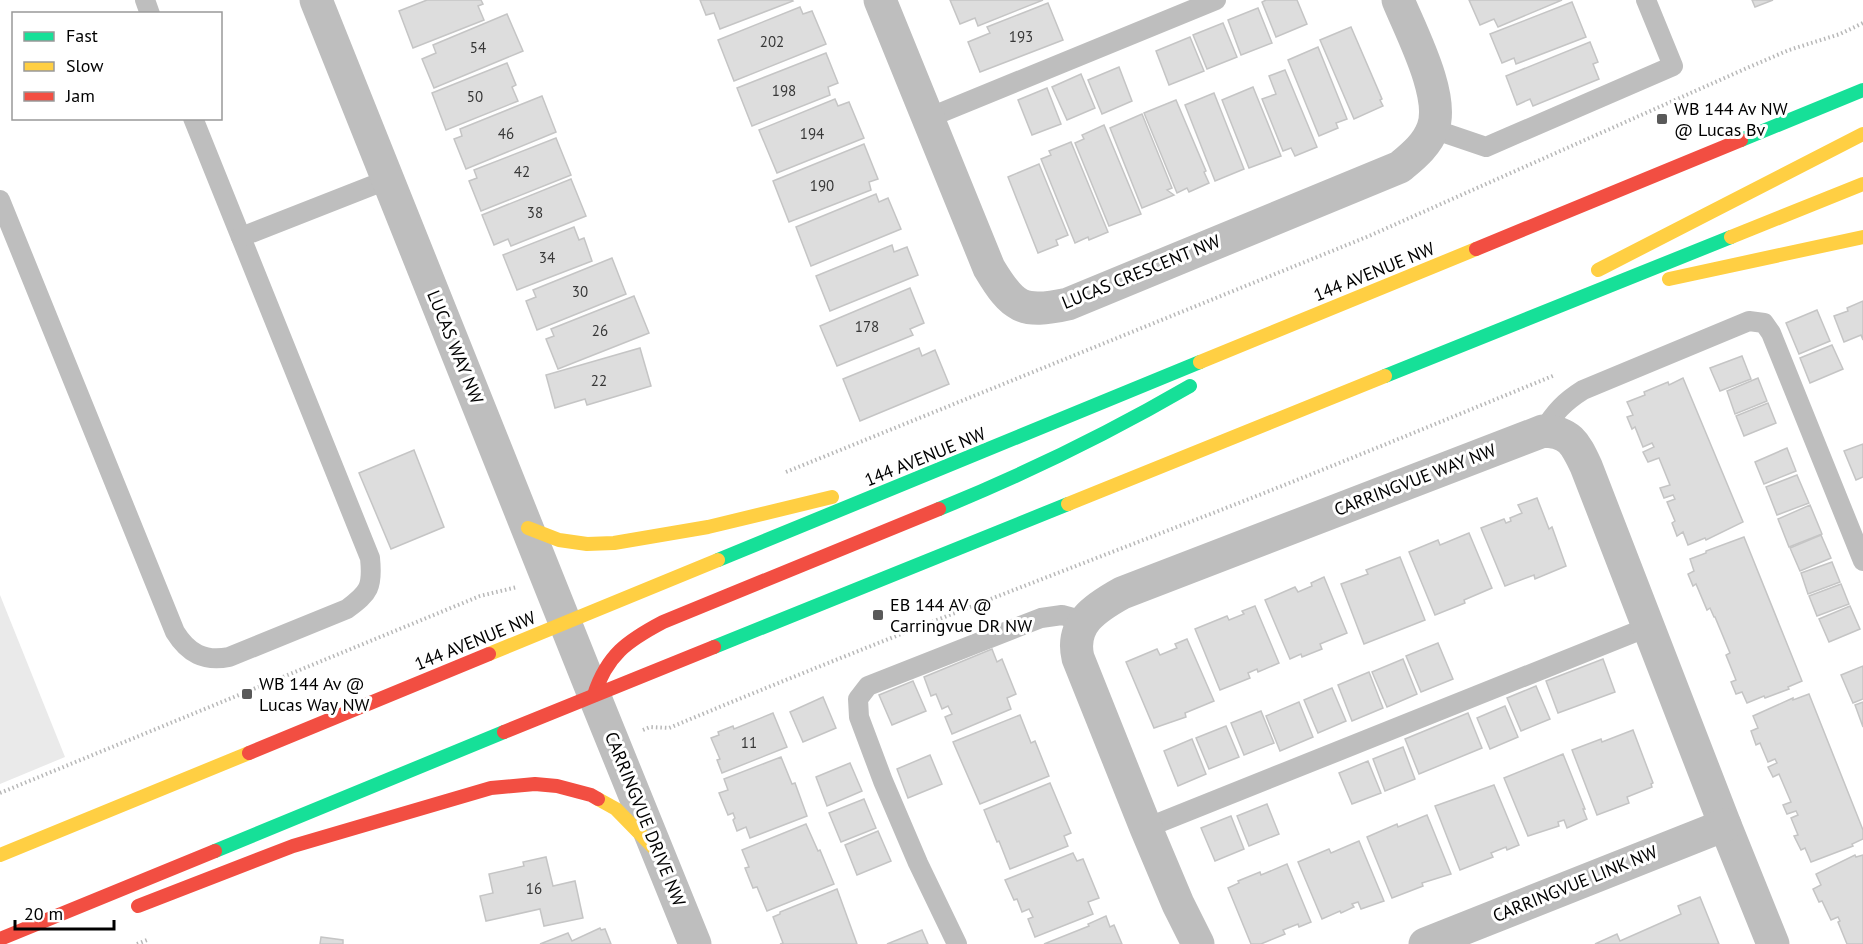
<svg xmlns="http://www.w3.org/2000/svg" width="1863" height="944" viewBox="0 0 1863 944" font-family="'PT Sans',sans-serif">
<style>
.green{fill:#eaeaea}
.building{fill:#ddd;stroke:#c5c5c5;stroke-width:1.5}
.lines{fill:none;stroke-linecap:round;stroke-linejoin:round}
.path{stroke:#b8b8b8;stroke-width:4;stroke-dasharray:1.5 3;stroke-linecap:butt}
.lane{stroke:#bebebe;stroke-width:20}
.street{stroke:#bebebe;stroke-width:33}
.fast{stroke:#16e098;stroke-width:14}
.slow{stroke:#ffcf43;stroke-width:14}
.jam{stroke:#f24e42;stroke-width:14}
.poi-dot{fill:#595959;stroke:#fff;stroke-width:2}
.labels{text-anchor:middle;stroke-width:6;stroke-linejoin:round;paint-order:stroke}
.number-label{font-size:15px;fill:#373737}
.poi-label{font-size:18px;fill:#000;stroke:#fff;text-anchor:start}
.street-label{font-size:18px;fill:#000;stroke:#fff}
</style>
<rect width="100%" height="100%" fill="#fff"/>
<polygon class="green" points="0,595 65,757 0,784"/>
<g class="building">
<polygon points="427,0 481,0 483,4 478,6 484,20 413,48 399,11"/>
<polygon points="700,0 792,0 793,1 720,29 714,13 706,15"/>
<polygon points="950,0 1043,0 978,26 975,18 960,24"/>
<polygon points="1266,0 1297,0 1307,24 1276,37 1262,2"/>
<polygon points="1469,0 1562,0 1498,27 1494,19 1480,25"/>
<polygon points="1752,0 1773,0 1755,7"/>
<polygon points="1572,2 1586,37 1516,64 1514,58 1502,63 1490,34"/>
<polygon points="1048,3 1063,40 980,72 968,42 990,33 987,27"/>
<polygon points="800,7 803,14 812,11 826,44 734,81 718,40"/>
<polygon points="1258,8 1272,43 1241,55 1228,20"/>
<polygon points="507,14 523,51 434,88 422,59 436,53 433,45"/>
<polygon points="1223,23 1237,57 1207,69 1193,35"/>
<polygon points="1351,27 1382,99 1380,100 1383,106 1354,119 1320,40"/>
<polygon points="1190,37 1204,71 1169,85 1156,51"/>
<polygon points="1590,42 1598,62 1593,64 1599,79 1533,106 1530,99 1517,105 1506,76"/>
<polygon points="1318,47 1347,119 1336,123 1338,128 1319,136 1288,60"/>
<polygon points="826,53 838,83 828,87 830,95 752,126 737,88"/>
<polygon points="507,63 516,85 512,87 518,101 446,130 432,93"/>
<polygon points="1119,67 1132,101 1102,114 1088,80"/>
<polygon points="1285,70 1317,147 1295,156 1291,148 1283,151 1262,99 1276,94 1269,76"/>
<polygon points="1081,74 1095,108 1067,120 1052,87"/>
<polygon points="1253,87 1281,156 1249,168 1222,100"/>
<polygon points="1047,88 1061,124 1032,135 1018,100"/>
<polygon points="1214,93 1244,169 1215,181 1185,105"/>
<polygon points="542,96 556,132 466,169 454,139 462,136 460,129"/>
<polygon points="835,99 838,106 849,102 864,138 777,173 759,130"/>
<polygon points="1176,100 1206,171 1204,172 1209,183 1189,192 1187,188 1177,193 1144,113"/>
<polygon points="1142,114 1172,188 1167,190 1174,195 1142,208 1110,128"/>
<polygon points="1104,125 1141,214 1109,226 1075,143 1084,139 1082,135"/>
<polygon points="556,138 571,175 481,211 469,181 477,178 474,170"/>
<polygon points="1071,142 1108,232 1089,240 1088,237 1075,243 1041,159 1051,155 1049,151"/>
<polygon points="864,144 878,179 869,182 871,190 789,222 773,181"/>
<polygon points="1039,164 1068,235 1056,240 1058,245 1038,253 1008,177"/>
<polygon points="571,179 586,216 511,246 508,239 494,245 482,215"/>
<polygon points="876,194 879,202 888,198 901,229 811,266 796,227"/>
<polygon points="574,227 579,240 584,238 592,261 517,290 503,255"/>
<polygon points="892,245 894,252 907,247 918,275 830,311 816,276"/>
<polygon points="612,258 626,294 537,330 526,301 536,297 533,290"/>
<polygon points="910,288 924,323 910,329 913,335 837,366 820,326"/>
<polygon points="634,296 649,333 558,369 546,339 554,336 551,329"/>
<polygon points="1863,301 1863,340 1861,335 1844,342 1834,316 1848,311 1847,308"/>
<polygon points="1817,310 1830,341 1799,354 1786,323"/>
<polygon points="1832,345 1843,369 1810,383 1800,358"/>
<polygon points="640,348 651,386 587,405 585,399 555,408 546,375"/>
<polygon points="919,348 922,356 935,350 949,384 860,421 843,379"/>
<polygon points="1742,356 1751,379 1720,391 1710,368"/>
<polygon points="1683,378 1743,522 1706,540 1705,538 1688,545 1683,532 1677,536 1672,523 1675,521 1667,502 1675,499 1673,495 1664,498 1660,488 1670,485 1659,458 1648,462 1643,452 1654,447 1652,443 1643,447 1635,427 1632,429 1627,417 1633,415 1627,402 1645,395 1644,392 1668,382 1669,385"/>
<polygon points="1758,378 1767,401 1735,414 1727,391"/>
<polygon points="1768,403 1776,423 1744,436 1736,416"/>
<polygon points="1863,444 1863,477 1856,480 1844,451"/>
<polygon points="1787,448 1796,471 1764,484 1755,462"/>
<polygon points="414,450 444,527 391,549 359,473"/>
<polygon points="1797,475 1809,503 1777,515 1766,487"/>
<polygon points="1537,498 1549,529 1552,527 1566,566 1535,579 1534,575 1505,586 1481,528 1504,519 1506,523 1511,521 1510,518 1522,513 1518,505"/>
<polygon points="1810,505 1822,534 1789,547 1778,519"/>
<polygon points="1469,533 1492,588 1464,600 1465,603 1435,615 1409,552 1438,540 1440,545"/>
<polygon points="1821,535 1831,558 1800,571 1790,548"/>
<polygon points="1744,537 1802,681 1788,687 1789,689 1765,698 1764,696 1747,703 1742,692 1736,694 1731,682 1736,680 1726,655 1730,653 1715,617 1714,617 1710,608 1707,610 1696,584 1693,586 1688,574 1694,571 1690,559 1706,553 1706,551"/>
<polygon points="1400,557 1425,620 1364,644 1341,584 1368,574 1366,570"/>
<polygon points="1832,562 1840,582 1808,594 1801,573"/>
<polygon points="1324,577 1347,633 1320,644 1322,649 1302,657 1301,654 1290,659 1265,600 1295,587 1298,592 1312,586 1311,583"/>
<polygon points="1841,584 1849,604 1817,616 1809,596"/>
<polygon points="1255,606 1279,663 1258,672 1257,669 1248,673 1250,678 1220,690 1195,629 1227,616 1229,620 1244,614 1242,611"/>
<polygon points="1850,606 1860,629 1829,642 1819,619"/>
<polygon points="1187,639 1214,701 1185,713 1186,717 1154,728 1126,662 1157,649 1160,655 1177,648 1175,644"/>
<polygon points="1438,643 1453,679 1421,692 1406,656"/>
<polygon points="992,649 997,662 1002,659 1016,694 1007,698 1011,709 952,734 945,717 952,714 948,706 942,709 936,694 931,696 924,677"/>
<polygon points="1403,659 1417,694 1387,707 1372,672"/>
<polygon points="1603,659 1615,692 1558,713 1546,681"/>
<polygon points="1863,666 1863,699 1853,703 1841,675"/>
<polygon points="1369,672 1383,708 1352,721 1338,685"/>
<polygon points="913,681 926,711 892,725 879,695"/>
<polygon points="1536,686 1550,719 1521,731 1507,698"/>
<polygon points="1332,688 1346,721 1318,733 1304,700"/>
<polygon points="1809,694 1863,830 1863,839 1852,844 1853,846 1811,862 1805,848 1801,850 1794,836 1798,835 1791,818 1798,815 1796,811 1787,814 1783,805 1791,802 1779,774 1773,777 1768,767 1777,763 1775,759 1768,762 1760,743 1756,745 1751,731 1758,728 1753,716 1793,698 1793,700"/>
<polygon points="823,697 836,728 803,742 790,712"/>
<polygon points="1299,702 1313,737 1280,751 1266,716"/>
<polygon points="1863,702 1863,727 1855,705"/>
<polygon points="1505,706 1518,737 1490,749 1477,718"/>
<polygon points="1261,711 1274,743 1244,755 1231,723"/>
<polygon points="773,713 787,747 722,773 717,760 720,759 711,738 719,735 718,732 733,726 734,729"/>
<polygon points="1468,713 1482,748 1419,774 1405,739"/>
<polygon points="1020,715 1031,743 1035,741 1049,776 980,804 953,742"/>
<polygon points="1226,726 1239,757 1209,769 1196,738"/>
<polygon points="1633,730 1653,783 1651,784 1652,787 1627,797 1629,803 1597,815 1572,750 1601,739 1602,742"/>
<polygon points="1192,739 1206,774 1178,786 1164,751"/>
<polygon points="1403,747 1415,779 1385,791 1373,759"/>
<polygon points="1563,754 1585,809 1583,809 1587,819 1567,828 1564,820 1558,822 1559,826 1528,836 1504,778"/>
<polygon points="930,755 942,784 908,798 897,769"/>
<polygon points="781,757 792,784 795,783 807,816 750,838 746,827 737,831 733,820 735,818 733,813 728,815 719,793 728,790 724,779"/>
<polygon points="1368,761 1381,793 1352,804 1339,773"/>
<polygon points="850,763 862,791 827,806 816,777"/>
<polygon points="1050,783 1071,833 1064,836 1068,846 1010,869 999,841 997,842 984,810"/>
<polygon points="1494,785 1519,845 1507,850 1506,847 1491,853 1493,857 1460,870 1435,806"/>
<polygon points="864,799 876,828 841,842 829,813"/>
<polygon points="1267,804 1279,834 1249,846 1237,816"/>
<polygon points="1427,815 1451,874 1422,883 1423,886 1392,898 1367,837 1397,824 1398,827"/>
<polygon points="1231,816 1244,849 1215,861 1201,828"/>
<polygon points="806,824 818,851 820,850 834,884 767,911 757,887 753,888 745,868 749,867 742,850"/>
<polygon points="878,831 891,861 857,875 845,845"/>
<polygon points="1359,841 1384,901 1361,909 1358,902 1352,904 1354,907 1341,913 1340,911 1322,919 1298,862 1329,849 1331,853"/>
<polygon points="1073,853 1077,861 1083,859 1099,898 1088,902 1093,914 1035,937 1028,919 1033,917 1029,909 1022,912 1017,899 1014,900 1005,880"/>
<polygon points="1855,855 1856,857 1863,855 1863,944 1847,944 1838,922 1840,921 1838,917 1831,920 1822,901 1819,902 1813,889 1821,885 1816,874"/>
<polygon points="546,857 553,886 575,881 583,918 544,926 540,909 486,921 480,896 493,893 489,874 524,866 523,862"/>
<polygon points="1287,864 1311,922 1299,927 1298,924 1283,930 1285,934 1261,944 1251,944 1228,888 1239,883 1238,881 1260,872 1261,875"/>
<polygon points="837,889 857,944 780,944 783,943 773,917 780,914 780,912"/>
<polygon points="1700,897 1719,944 1595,944 1617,934 1620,941 1681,914 1678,906"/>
<polygon points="1106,916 1110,927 1114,925 1122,944 1044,944 1089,926 1088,924"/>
<polygon points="600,928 601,930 605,929 611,944 540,944 568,933 572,941"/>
<polygon points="922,930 928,944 887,944"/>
<polygon points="321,937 343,940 343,944 320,944"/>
</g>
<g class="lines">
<g class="path">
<polyline points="786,472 1369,236 1747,68 1789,50 1840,34 1863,23"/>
<path d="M643,730L650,727L669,728C853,651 1040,580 1226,508C1336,465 1445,420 1555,375"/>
<polyline points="0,793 480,596 517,587"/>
<polyline points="137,944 147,940"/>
</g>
<g class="lane">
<polyline points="145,0 150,14"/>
<polyline points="928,118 1216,0"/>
<polyline points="1433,129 1486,147 1673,66 1646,0"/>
<path d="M0,200L175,632C188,653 204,662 229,657L347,609C369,593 373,587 370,558L193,118"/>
<polyline points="241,237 389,179"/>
<path d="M1543,431C1555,412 1564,402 1583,390L1749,321L1764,323L1771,333L1863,561"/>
<polyline points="1146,828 1648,627"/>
<polyline points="957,944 918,863 883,781 859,717 858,699 868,686 1041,618 1062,615 1084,621"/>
</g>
<g class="street">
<polyline points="316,0 594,695 695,944"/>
<path d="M880,0L989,268C1013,308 1022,314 1068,304L1400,167C1413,156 1427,145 1433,128C1445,96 1411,32 1398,0"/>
<path d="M1198,944L1178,904L1146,828L1078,658C1070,624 1095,608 1122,593L1543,431C1570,432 1575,443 1586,466L1725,825L1773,944"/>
<polyline points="1425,944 1725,825"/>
</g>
<g class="fast">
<polyline points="1741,140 1863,90"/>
<polyline points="1385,376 1731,237"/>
<path d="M939,509C1025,474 1109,433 1190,386"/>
<polyline points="718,560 1200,362"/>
<polyline points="714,647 1068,504"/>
<polyline points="215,851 504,732"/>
</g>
<g class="slow">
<polyline points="1731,237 1863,184"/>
<polyline points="1598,270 1863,134"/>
<polyline points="1669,279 1863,237"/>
<polyline points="1200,362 1476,249"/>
<polyline points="1068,504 1385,376"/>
<polyline points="528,528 559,540 587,544 614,543 708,527 832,497"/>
<polyline points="489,654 718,560"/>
<polyline points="598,799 616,809 657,851"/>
<polyline points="0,855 249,753"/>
</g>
<g class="jam">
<polyline points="1476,249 1741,140"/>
<path d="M594,695C607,655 627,641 663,622L939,509"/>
<polyline points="504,732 714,647"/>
<polyline points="249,753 489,654"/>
<polyline points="138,906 293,846 491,788 535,784 557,786 591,795 598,799"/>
<polyline points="0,939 215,851"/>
</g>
</g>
<g class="poi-dot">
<rect x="1656" y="113" width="12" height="12" rx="3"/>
<rect x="872" y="609" width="12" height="12" rx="3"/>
<rect x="241" y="688" width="12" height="12" rx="3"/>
</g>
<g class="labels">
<g class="number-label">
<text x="1021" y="42">193</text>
<text x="772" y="47">202</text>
<text x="478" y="53">54</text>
<text x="784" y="96">198</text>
<text x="475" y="102">50</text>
<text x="506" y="139">46</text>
<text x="812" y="139">194</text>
<text x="522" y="177">42</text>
<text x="822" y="191">190</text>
<text x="535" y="218">38</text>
<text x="547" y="263">34</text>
<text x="580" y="297">30</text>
<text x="867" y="332">178</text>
<text x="600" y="336">26</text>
<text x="599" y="386">22</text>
<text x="749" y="748">11</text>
<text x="534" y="894">16</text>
</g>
<g class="poi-label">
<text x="1674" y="115">WB 144 Av NW<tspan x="1674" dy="21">@ Lucas Bv</tspan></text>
<text x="890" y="611">EB 144 AV @<tspan x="890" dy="21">Carringvue DR NW</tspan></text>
<text x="259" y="690">WB 144 Av @<tspan x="259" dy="21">Lucas Way NW</tspan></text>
</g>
<g class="street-label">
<text transform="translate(1141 272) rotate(-22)" y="6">LUCAS CRESCENT NW</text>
<text transform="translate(1374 272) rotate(-22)" y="6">144 AVENUE NW</text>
<text transform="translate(455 347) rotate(68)" y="6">LUCAS WAY NW</text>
<text transform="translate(925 457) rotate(-22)" y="6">144 AVENUE NW</text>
<text transform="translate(1415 480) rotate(-21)" y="6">CARRINGVUE WAY NW</text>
<text transform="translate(475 641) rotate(-22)" y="6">144 AVENUE NW</text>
<text transform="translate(645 819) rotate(68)" y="6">CARRINGVUE DRIVE NW</text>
<text transform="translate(1575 884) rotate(-22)" y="6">CARRINGVUE LINK NW</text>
</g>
</g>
<rect x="12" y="12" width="210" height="108" fill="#ffffff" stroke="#999999" stroke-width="1.5"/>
<rect x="24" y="32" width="30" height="9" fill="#16e098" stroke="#999999" stroke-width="1.5"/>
<text x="66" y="42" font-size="18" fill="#000000">Fast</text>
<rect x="24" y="62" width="30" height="9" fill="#ffcf43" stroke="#999999" stroke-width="1.5"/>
<text x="66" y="72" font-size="18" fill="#000000">Slow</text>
<rect x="24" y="92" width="30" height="9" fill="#f24e42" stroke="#999999" stroke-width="1.5"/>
<text x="66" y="102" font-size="18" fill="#000000">Jam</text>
<path d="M15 920v9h99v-9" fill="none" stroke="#000000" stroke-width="3"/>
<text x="24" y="920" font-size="18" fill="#000000" stroke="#ffffff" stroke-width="4.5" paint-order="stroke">20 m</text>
</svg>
